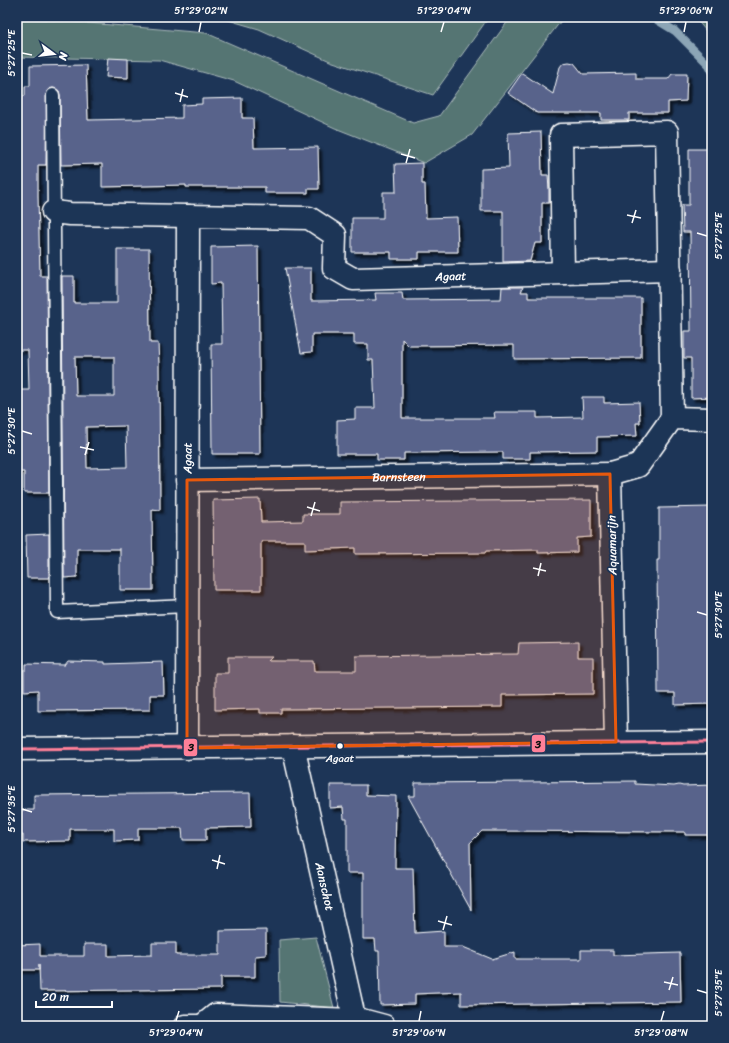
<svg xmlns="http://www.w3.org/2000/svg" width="729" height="1043" viewBox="0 0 729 1043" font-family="Sriracha,sans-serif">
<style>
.green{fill:#557473;stroke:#aabab9}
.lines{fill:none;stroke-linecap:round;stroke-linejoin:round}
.stream{stroke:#8ca5b6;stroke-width:8}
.building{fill:#58638b;stroke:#fff;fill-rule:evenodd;filter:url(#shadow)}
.service-casing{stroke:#fff;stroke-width:15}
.pedestrian-casing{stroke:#fff;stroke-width:21}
.minor-casing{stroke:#fff;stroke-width:25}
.tertiary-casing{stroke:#fff;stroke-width:25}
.service{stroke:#1d3557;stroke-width:12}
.pedestrian{stroke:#1d3557;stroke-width:18}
.minor{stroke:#1d3557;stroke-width:22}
.tertiary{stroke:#1d3557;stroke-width:22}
.bus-1-casing{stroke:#1d3557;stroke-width:6}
.bus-1{stroke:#ff8098;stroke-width:3}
.marked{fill:#e8590c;fill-opacity:0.2;stroke:#e8590c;stroke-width:3;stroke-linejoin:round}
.ticks{fill:none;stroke:#fff;stroke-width:1.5}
.bus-dot{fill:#fff;stroke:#1d3557;stroke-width:1.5}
.labels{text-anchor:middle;stroke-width:3.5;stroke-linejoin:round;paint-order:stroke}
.bus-label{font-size:11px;fill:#fff;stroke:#1d3557}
.street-label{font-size:12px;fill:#fff;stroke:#1d3557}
.line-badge{stroke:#1d3557;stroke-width:1.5}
.pale-badge-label{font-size:11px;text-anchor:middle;font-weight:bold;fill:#111}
.neatline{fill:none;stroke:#fff;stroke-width:1.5}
.ticks-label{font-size:10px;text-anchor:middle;fill:#fff}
</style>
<defs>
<filter id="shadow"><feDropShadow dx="3.5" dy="3.5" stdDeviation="1" flood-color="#0009"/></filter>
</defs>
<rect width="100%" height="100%" fill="#1d3557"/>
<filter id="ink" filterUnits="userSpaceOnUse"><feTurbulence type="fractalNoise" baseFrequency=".025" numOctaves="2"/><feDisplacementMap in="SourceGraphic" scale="8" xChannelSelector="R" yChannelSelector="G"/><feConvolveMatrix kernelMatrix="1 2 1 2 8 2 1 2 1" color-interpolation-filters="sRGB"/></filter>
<g filter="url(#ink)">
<g class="green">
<polygon points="218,17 489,17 433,95 330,61 259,29"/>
<polygon points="511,17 564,17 472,135 424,163 335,128 234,81 159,60 17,57 17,19 29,18 206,33 413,123 439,116"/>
<polygon points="693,17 712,17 712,38 696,19"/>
<polygon points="316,937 334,1008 280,1002 279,940"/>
</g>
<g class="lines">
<polyline class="stream" points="652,17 675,31 709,65 712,71"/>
</g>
<g class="building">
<polygon points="108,58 128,59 128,78 106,77"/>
<polygon points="569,62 574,63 583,74 636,73 636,79 668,79 672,74 687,74 686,101 668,102 668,113 629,113 629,120 601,120 601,113 537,113 508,93 522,73 553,94 560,67 563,63"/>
<polygon points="86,65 88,120 182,118 182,105 202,104 202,99 242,98 242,118 253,118 254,148 318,147 319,189 308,189 308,193 265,193 265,187 186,187 186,185 102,187 102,164 61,165 60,95 59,91 53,88 47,91 46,165 38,165 38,196 40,276 47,276 49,493 24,493 24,472 18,472 17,390 29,390 28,350 19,350 17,96 25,96 25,86 30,86 30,66"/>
<polygon points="541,132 542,175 548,175 549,190 549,203 542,203 542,243 535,243 530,261 503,262 503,211 481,211 481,169 509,168 508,133"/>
<polygon points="689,149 712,149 712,397 691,398 691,358 684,358 684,331 691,331 690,232 683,232 682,205 689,205"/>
<polygon points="422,163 422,184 425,184 426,218 457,217 458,252 419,252 419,259 391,259 391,252 352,252 352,218 383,218 383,192 396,192 395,164"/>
<polygon points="258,246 260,454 212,454 211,344 222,344 221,283 211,284 211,247"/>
<path d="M117,249H149L150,343H158L159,365L160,510L152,509L153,590H120V549H77V577L64,578L62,276H74V303H117ZM75,357H114V396H76ZM126,426L127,467L87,468L86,427Z"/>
<polygon points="285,268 311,268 311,301 376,300 375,293 402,293 403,300 501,299 502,287 523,287 521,292 528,292 528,298 641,298 641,358 514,359 514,345 409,346 402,339 402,418 495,418 494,412 537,412 537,418 583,417 582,397 604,397 604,403 639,402 640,423 636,423 637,436 597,437 597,451 530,452 530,459 503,459 503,452 404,453 404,460 377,460 377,454 337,454 337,420 355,419 355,408 375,408 373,360 368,360 368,344 354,344 354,334 312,334 312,352 301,353"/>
<polygon points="260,499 261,522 303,521 303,514 340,514 340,502 591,500 591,537 577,538 577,552 538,553 538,550 486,551 485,553 355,554 355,548 305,550 305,541 261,541 261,590 214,590 213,500"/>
<polygon points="712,507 712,704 675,705 675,693 658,693 657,560 659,560 659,508"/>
<polygon points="49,534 49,578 27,578 26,535"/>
<polygon points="578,642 578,657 593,657 593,694 502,695 502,707 281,709 281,713 260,713 260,709 215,710 215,673 228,673 228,657 272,657 268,661 314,661 315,671 356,671 356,656 518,654 519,643"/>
<polygon points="68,661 105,662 105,664 163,662 164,695 150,695 150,710 38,711 38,690 24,691 24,670 26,670 26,664 65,665"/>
<polygon points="635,781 635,784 674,786 679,785 683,786 712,785 712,835 685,835 685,832 482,831 470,843 471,910 408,796 415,796 415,783"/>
<polygon points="330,785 366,785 366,795 396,796 395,868 413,868 415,933 444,931 444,947 463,947 492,959 515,952 515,959 581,959 581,950 613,950 613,955 680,953 681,1002 461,1005 461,992 415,994 415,1004 380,1005 379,951 376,951 375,939 363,939 363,873 347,873 347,819 344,819 343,807 330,808"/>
<polygon points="250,793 251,827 206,828 206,840 183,840 182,828 138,828 138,840 114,841 114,829 70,829 70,841 23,842 23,835 17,835 17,810 34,810 34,795"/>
<polygon points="266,930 266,955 255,956 255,977 221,977 221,989 40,991 39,964 39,970 17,970 17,945 40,944 40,956 84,956 84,944 108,944 108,956 152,955 152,943 176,943 176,955 220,955 220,931"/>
</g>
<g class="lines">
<defs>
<polyline id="service" points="53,95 57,612 187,606"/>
<polyline id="pedestrian" points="199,1026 215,1013 354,1018"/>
<g id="minor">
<path id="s1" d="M53,212L70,214L309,218L335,235L334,268L353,279L670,270"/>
<polyline points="563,273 561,135 667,132 672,418"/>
<path id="s2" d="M187,480L610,474"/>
<polyline points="616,742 610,474 638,466 672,418 712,419"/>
<path id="s3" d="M293,746L356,1026"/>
<path id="s4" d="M187,748L188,216"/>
<polyline points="354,1018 384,1026"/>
<polyline points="185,1026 199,1026"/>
</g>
<polyline id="tertiary" points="17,749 712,742"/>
</defs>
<use href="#service" class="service-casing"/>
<use href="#pedestrian" class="pedestrian-casing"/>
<use href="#minor" class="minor-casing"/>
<use href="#tertiary" class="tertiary-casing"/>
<use href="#service" class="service"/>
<use href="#pedestrian" class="pedestrian"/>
<use href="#minor" class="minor"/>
<use href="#tertiary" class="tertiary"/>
<defs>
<polyline id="bus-1" points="17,749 712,742"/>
</defs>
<use href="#bus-1" class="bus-1-casing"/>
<use href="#bus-1" class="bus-1"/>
</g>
</g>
<path class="marked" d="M610,474L616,742L187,748V480Z"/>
<path class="ticks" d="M199,32L201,22M441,32L444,22M684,32L686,22M22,53L32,55M175,93L188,97M180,102L183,89M401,154L415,158M406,163L410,149M627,215L641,218M632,223L636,210M697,233L707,236M22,431L32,434M80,447L94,450M85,455L89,442M307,507L320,511M311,516L315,502M533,568L546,571M538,576L541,563M697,612L707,615M22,809L32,812M212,860L225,864M217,869L220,855M438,921L452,925M443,930L447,916M664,982L678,985M669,990L673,977M697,990L707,993M176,1021L179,1011M419,1021L421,1011M661,1021L664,1011"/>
<circle class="bus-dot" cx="340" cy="746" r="3.5"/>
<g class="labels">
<g class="bus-label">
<text x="340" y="762">Agaat</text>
</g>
<g class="street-label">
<text dy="4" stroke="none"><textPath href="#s1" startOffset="440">Agaat</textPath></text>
<text dy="4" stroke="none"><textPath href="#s4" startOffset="290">Agaat</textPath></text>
<text dy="4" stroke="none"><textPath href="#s2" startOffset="212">Barnsteen</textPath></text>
<text transform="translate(612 545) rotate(-91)" y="4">Aquamarijn</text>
<text dy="4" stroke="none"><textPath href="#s3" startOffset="144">Aanschot</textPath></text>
</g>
</g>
<g class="line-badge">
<rect x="531" y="734" width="15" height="19" rx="4" fill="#ff8098"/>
<rect x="183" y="738" width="15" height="19" rx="4" fill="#ff8098"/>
</g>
<g class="pale-badge-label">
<text x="538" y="748">3</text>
<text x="191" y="751">3</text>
</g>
<rect width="729" height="1043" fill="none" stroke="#1d3557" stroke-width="44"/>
<g transform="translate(54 54) rotate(105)" stroke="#1d3557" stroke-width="3" paint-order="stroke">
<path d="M0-3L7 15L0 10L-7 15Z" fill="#ffffff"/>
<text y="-6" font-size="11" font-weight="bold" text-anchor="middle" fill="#ffffff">N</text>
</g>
<path d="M36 1001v6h76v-6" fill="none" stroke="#ffffff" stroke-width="2"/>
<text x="42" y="1001" font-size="12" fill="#ffffff" stroke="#1d3557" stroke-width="3" paint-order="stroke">20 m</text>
<rect x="22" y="22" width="685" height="999" class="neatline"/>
<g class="ticks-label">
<text x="201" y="14">51°29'02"N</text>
<text x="444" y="14">51°29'04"N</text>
<text x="686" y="14">51°29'06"N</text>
<text transform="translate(11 53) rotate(-90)" y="4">5°27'25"E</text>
<text transform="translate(718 236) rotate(-90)" y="4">5°27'25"E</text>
<text transform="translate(11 431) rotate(-90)" y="4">5°27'30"E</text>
<text transform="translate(718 615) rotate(-90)" y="4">5°27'30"E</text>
<text transform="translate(11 809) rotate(-90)" y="4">5°27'35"E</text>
<text transform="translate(718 993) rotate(-90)" y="4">5°27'35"E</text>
<text x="176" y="1036">51°29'04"N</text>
<text x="419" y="1036">51°29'06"N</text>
<text x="661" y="1036">51°29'08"N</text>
</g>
</svg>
